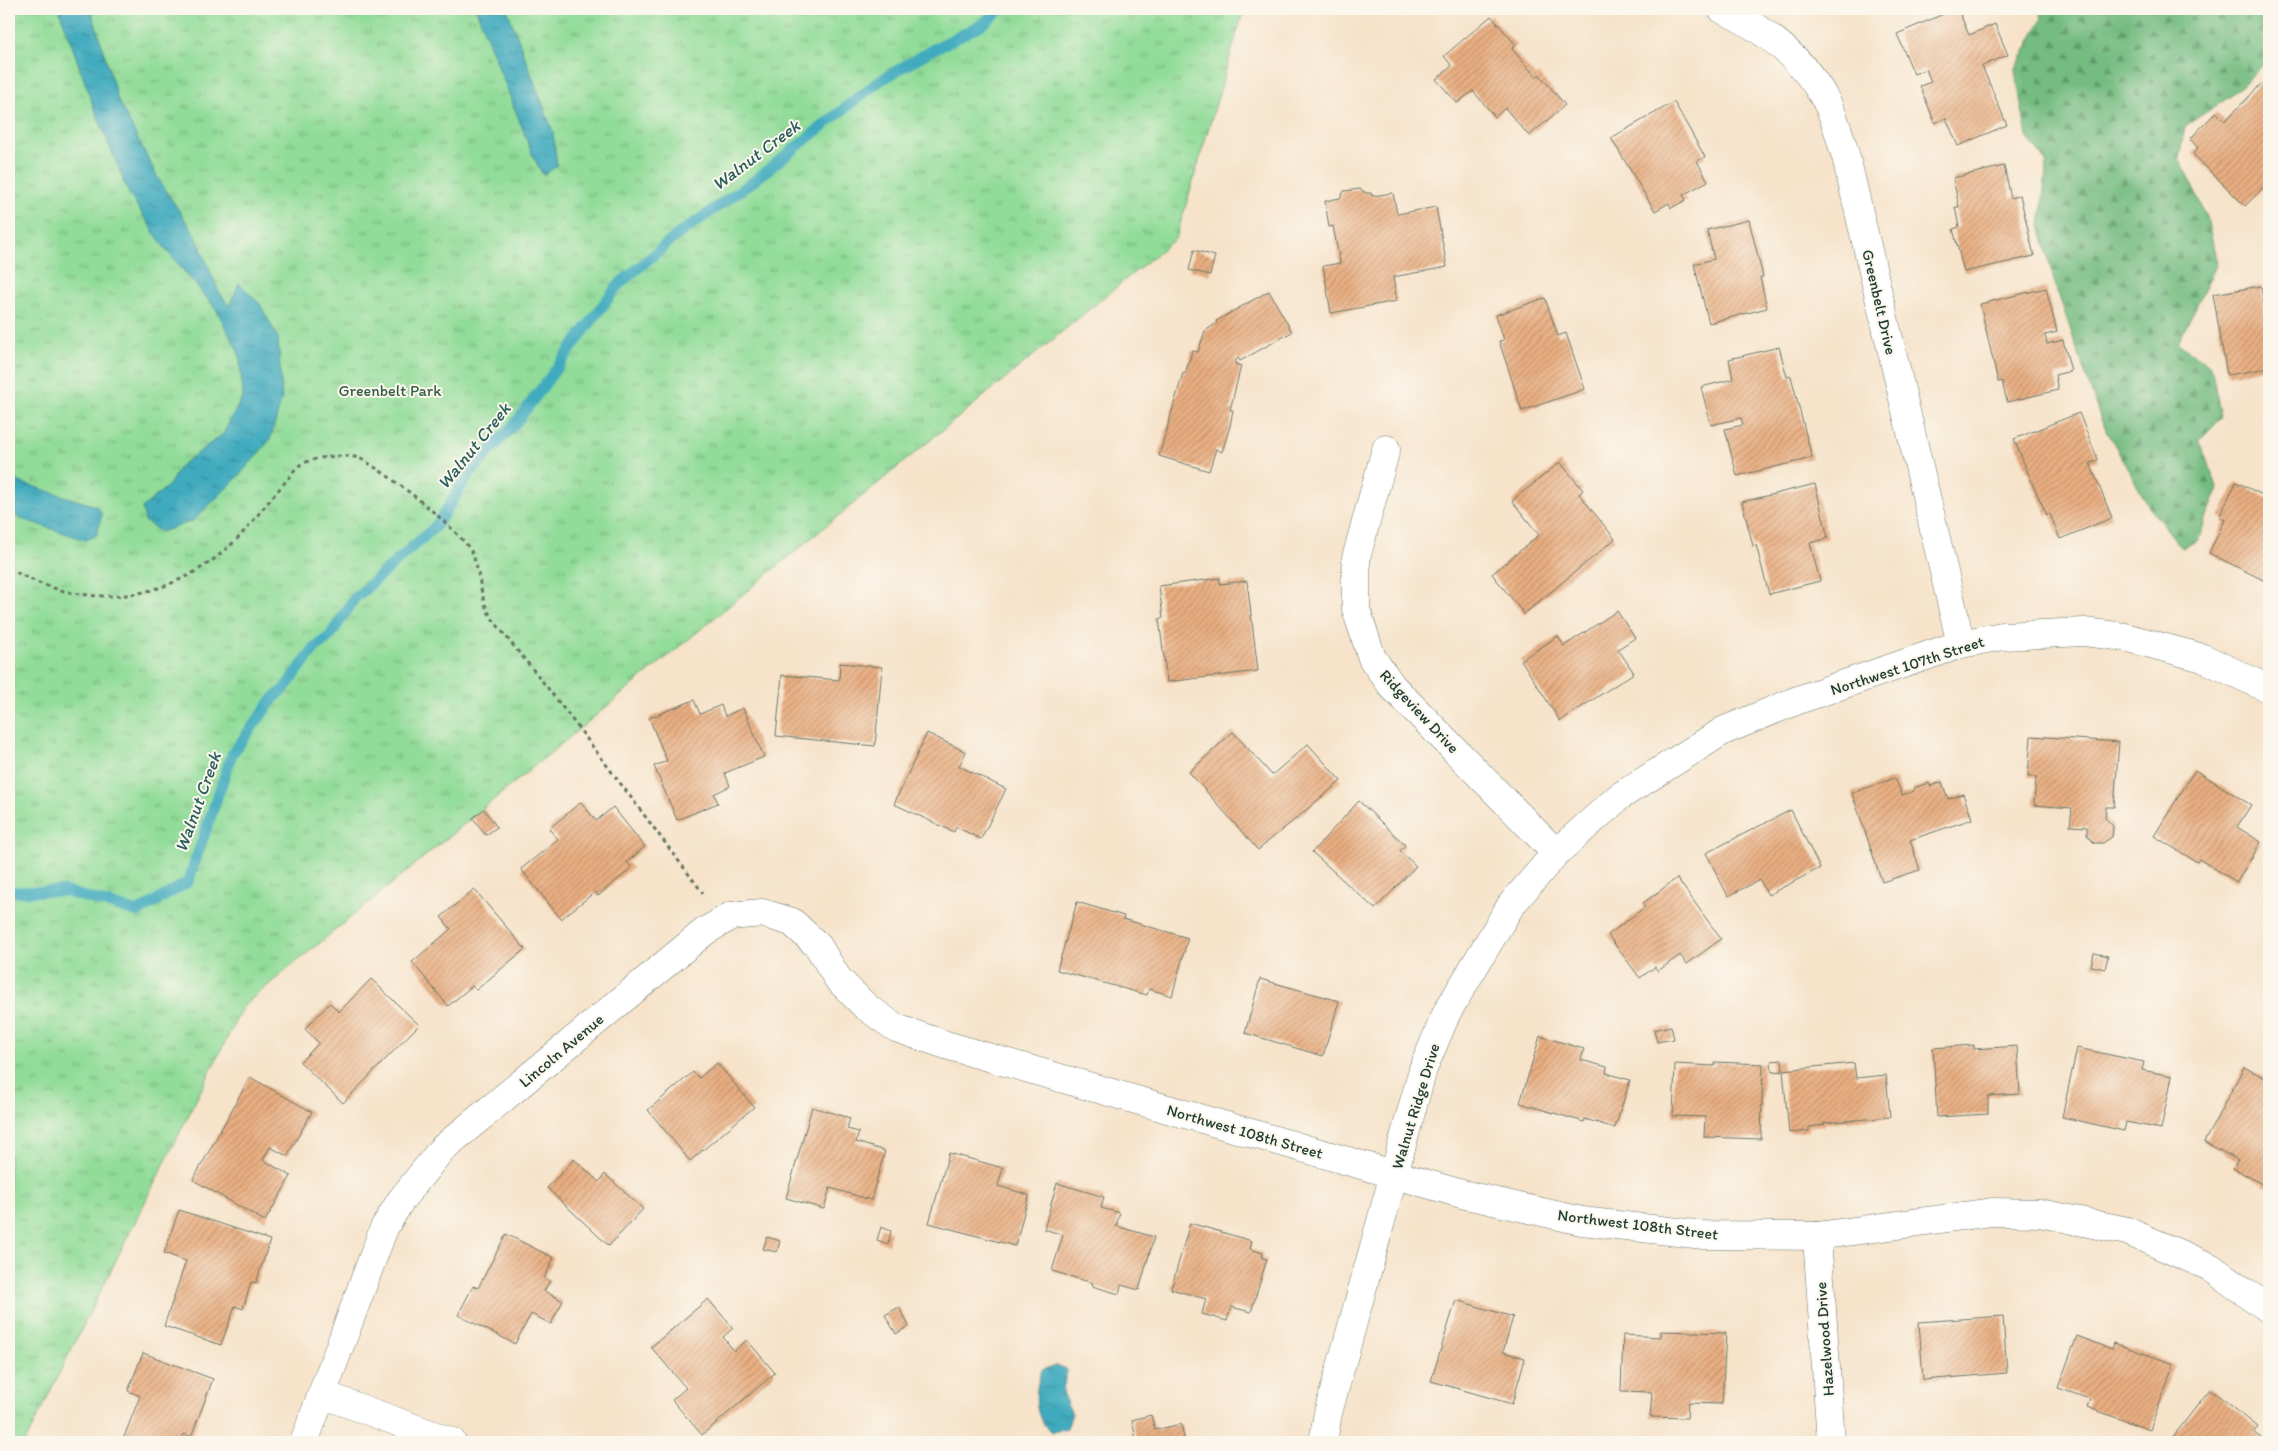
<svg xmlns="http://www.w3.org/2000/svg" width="2278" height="1451" viewBox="0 0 2278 1451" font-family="Itim,sans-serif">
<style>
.forest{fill:url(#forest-firs);stroke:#4a7c5a}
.park{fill:url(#park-tufts);stroke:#588c66}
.water{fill:url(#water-ripples);stroke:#2f7479}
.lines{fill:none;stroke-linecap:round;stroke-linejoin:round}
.stream{stroke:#3faabe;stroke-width:11}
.building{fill:url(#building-hatch)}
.minor-casing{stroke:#6a7768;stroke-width:29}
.path{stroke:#6a7768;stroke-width:3;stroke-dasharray:4 4;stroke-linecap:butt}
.minor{stroke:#fff;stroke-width:28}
.labels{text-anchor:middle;stroke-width:4;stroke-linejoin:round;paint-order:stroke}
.street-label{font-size:16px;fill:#1f3d34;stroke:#fbf7ec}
.park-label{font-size:16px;fill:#365d48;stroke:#fbf7ec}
.water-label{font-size:18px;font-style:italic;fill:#295e5d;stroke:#fbf7ec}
</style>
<defs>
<pattern id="forest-firs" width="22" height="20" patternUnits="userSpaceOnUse" patternTransform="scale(1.25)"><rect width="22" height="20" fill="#74bc81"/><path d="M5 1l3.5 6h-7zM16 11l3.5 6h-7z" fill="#5f9a6a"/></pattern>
<pattern id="park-tufts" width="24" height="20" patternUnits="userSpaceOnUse" patternTransform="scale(1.25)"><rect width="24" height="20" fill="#91dc99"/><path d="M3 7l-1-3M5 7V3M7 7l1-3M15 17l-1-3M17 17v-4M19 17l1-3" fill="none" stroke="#76b47e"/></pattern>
<pattern id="water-ripples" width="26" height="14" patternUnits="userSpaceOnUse" patternTransform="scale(1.25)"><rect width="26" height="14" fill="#3faabe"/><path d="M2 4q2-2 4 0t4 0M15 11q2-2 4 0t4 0" fill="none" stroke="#348c9b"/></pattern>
<pattern id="building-hatch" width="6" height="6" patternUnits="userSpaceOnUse" patternTransform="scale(1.25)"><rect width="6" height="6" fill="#eaaf82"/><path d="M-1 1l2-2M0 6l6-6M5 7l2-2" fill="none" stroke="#bd906b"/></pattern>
</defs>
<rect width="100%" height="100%" fill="#fbf7ec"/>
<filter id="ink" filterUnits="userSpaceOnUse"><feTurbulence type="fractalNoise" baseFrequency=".02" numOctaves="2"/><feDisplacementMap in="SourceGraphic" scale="10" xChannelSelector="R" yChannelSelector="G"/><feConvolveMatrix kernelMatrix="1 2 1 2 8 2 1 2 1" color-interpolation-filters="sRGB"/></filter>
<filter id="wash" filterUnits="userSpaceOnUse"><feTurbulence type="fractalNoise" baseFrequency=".0096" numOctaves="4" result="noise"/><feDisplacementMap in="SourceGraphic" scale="20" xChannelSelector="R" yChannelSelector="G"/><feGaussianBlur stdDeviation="1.12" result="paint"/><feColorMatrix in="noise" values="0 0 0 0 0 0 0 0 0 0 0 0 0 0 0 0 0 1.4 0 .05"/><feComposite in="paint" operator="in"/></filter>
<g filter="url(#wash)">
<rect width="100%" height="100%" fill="#f6e3ca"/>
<polygon class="forest" points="2040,9 2269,9 2269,59 2231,96 2185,126 2179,158 2207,217 2217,264 2178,343 2211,366 2221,418 2199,440 2218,489 2198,540 2182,548 2149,507 2101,420 2054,281 2040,225 2047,163 2027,137 2015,70 2042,19"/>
<polygon class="park" points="9,9 1244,9 1176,238 243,1006 25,1442 9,1442"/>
<g class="water">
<polygon points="59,9 91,9 118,100 160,182 196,236 218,290 229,306 239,283 260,304 278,338 282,398 270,440 237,478 193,521 161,532 145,521 142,508 170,484 180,466 223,434 243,396 239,353 216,309 166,250 129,194 94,108"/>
<polygon points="476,9 507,9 553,132 557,166 543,175 533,156"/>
<polygon points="9,477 22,483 96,506 102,514 96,536 85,540 22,519 9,512"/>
<path d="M1056,1365L1064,1368L1067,1371L1063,1389L1064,1397L1072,1414L1067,1428L1053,1432C1032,1421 1034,1389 1042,1370Z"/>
</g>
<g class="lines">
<polyline class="stream" points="9,892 64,891 138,912 188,882 232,754 273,699 284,689 314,649 330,636 354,599 436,526 470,473 519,419 618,285 676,236 755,180 878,82 930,51 981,25 1001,9"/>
</g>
<g id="blocks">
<g class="building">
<polygon points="1955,9 1958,9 1969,35 1995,24 2008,55 1982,66 2007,125 1958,146 1946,118 1935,123 1920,86 1931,82 1926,69 1914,74 1897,34"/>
<polygon points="1491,16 1516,45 1512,49 1536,77 1539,74 1565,105 1529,136 1505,108 1495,117 1473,91 1457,103 1436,79 1452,66 1444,56"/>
<polygon points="2269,76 2269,164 2264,169 2269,175 2269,182 2245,206 2193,154 2198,148 2190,139 2216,112 2225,121"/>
<polygon points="1674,102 1705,157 1697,161 1708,181 1683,195 1686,200 1671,208 1669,203 1655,211 1611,138"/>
<polygon points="2004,166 2011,198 2020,195 2034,256 1964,272 1953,229 1959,227 1955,207 1959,207 1953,178"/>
<polygon points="1360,189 1366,193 1371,193 1372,196 1393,193 1397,214 1436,207 1447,267 1393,277 1397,301 1331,313 1323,266 1340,263 1333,226 1329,227 1325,201 1340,198 1344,191"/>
<polygon points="1749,220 1763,277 1760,277 1767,308 1709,323 1694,264 1714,259 1707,230"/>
<polygon points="1194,250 1215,256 1210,275 1189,270"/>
<polygon points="2261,286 2267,324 2269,323 2269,368 2227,375 2213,294"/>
<polygon points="2046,288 2057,332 2045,335 2047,344 2063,340 2071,371 2055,375 2058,390 2007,402 2002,381 1998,382 1980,304"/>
<polygon points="1269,291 1292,332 1240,361 1238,358 1236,360 1235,364 1241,366 1230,410 1233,410 1230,426 1222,452 1216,449 1209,471 1159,456 1183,373 1185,374 1192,351 1198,352 1205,331 1217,323 1216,321"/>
<polygon points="1545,298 1558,336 1566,333 1585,389 1522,411 1499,341 1504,340 1496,315"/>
<polygon points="1779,347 1787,377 1791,376 1812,458 1737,476 1725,429 1743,425 1741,418 1711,425 1701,387 1733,379 1729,359"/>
<polygon points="2079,413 2098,460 2090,463 2112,518 2060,539 2050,514 2047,515 2033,485 2014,439"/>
<polygon points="1560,462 1583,490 1579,494 1615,539 1524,614 1492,574 1539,535 1512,501"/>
<polygon points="2236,482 2269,498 2269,583 2209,553 2225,520 2219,517"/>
<polygon points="1815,484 1828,538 1810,543 1820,581 1769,594 1756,545 1753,546 1742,502"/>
<polygon points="1220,578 1220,584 1247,581 1258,671 1167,682 1159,619 1163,618 1159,586"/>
<polygon points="1617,611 1635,638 1618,649 1634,673 1560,721 1521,660 1558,636 1564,646"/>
<polygon points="840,663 882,667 875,746 776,736 782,675 839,680"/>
<polygon points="694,700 700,714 721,705 725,716 743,708 764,757 725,773 730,786 714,794 718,803 677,820 654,766 667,761 649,718"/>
<polygon points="1233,732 1272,775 1308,744 1341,781 1258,850 1189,772"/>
<polygon points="927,733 966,752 959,766 1006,789 981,839 956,827 954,832 894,804"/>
<polygon points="2031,736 2119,742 2114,807 2106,807 2105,818 2113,826 2112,837 2103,843 2094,843 2087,835 2087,827 2070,826 2072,808 2034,805 2036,777 2028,777"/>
<polygon points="2195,770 2251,805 2237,827 2261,842 2237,882 2199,859 2197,862 2154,836"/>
<polygon points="1895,778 1902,795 1914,791 1913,788 1929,783 1930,786 1942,782 1948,799 1963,794 1972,819 1910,840 1920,870 1882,882 1852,793"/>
<polygon points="1359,801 1405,845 1400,851 1416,866 1375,909 1312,852"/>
<polygon points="581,802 596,821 613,807 645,847 627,862 632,868 598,896 595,892 561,919 521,869 558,839 549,829"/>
<polygon points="484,809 497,827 486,835 473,818"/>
<polygon points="1791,810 1820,868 1768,895 1760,880 1728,896 1706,853"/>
<polygon points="1677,878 1721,939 1687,964 1680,955 1658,971 1655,967 1640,978 1608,935 1645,907 1643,903"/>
<polygon points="474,889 525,949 476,990 472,986 448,1006 412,962 451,929 441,917"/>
<polygon points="1077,902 1124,916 1123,919 1188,938 1172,996 1149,989 1147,995 1057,970"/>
<polygon points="2094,953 2108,956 2105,969 2091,966"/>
<polygon points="371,979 419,1025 343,1103 300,1062 319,1043 305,1029 330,1003 339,1012"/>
<polygon points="1260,979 1339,1001 1323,1056 1245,1033"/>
<polygon points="1671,1026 1674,1039 1657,1042 1654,1030"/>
<polygon points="1540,1036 1584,1049 1581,1060 1607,1067 1606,1073 1630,1080 1615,1128 1585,1119 1584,1122 1520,1103"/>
<polygon points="1974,1045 1974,1049 2017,1046 2020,1094 1988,1096 1988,1114 1937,1117 1933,1048"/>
<polygon points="2077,1048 2144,1062 2142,1070 2172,1076 2161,1129 2126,1122 2124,1131 2062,1117"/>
<polygon points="1782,1060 1783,1070 1854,1063 1856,1078 1886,1075 1890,1117 1824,1123 1824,1125 1809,1127 1809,1131 1789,1133 1783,1071 1772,1072 1771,1061"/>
<polygon points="1715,1062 1763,1064 1761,1139 1704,1137 1705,1117 1673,1116 1675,1064 1715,1066"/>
<polygon points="717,1063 754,1107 690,1161 648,1110 693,1072 699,1078"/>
<polygon points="2244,1067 2269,1080 2269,1188 2233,1168 2238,1160 2204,1142"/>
<polygon points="250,1077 312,1112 287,1156 270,1147 263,1160 291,1176 265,1221 193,1180"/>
<polygon points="812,1107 850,1118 847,1129 859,1132 856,1142 885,1151 871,1200 830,1188 824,1209 786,1198"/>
<polygon points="949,1153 1003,1168 998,1186 1029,1195 1015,1246 929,1223"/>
<polygon points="574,1159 599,1182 605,1174 643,1209 609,1246 547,1188"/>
<polygon points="1057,1183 1104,1197 1101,1208 1120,1213 1116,1226 1154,1237 1139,1290 1121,1285 1119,1294 1092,1286 1093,1283 1052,1271 1063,1235 1044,1229"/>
<polygon points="179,1210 270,1240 256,1283 251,1282 243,1309 235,1306 221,1345 164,1326 186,1261 164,1253"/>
<polygon points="1190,1223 1252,1241 1250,1249 1263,1253 1262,1258 1267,1259 1251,1312 1231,1307 1227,1321 1202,1314 1206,1299 1171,1289"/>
<polygon points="881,1227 891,1231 888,1244 877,1240"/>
<polygon points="506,1234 554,1258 544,1278 550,1281 544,1291 563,1301 551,1324 531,1314 515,1344 458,1315 473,1286 478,1288"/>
<polygon points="767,1237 780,1241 777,1252 763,1249"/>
<polygon points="708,1299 733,1328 723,1337 734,1351 747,1340 775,1373 702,1435 672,1400 686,1388 651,1347"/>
<polygon points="1456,1300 1513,1317 1503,1352 1525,1358 1512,1404 1431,1381"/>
<polygon points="899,1307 909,1326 896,1334 885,1315"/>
<polygon points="2003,1316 2007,1373 1923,1380 1919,1322"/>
<polygon points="1661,1331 1726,1333 1722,1404 1688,1403 1687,1418 1650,1417 1652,1392 1621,1391 1623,1335 1661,1337"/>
<polygon points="2077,1336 2112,1349 2114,1343 2174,1364 2150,1430 2087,1407 2090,1399 2058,1388"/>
<polygon points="143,1353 213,1379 191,1437 184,1434 180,1442 122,1442 140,1396 128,1391"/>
<polygon points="2210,1389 2258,1427 2254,1432 2267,1442 2169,1442"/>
<polygon points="1151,1415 1155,1430 1181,1424 1185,1442 1124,1442 1136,1439 1132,1420"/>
</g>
</g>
</g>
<g filter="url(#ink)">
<use href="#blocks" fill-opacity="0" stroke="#6a7768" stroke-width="1"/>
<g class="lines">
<defs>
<g id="minor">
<path d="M1722,9C1764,29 1802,57 1825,99C1835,116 1840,138 1846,157L1961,644"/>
<polyline points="1386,449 1356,558 1356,609 1372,658 1392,686 1556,853"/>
<polyline points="1817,1236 1831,1442"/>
<polyline points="322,1394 452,1442"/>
<polyline points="304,1442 384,1228 401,1200 442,1149 704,932 731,916 762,913 792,922 818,946 838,979 865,1006 896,1028 946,1045 1462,1194 1582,1221 1704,1235 1817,1236 1992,1212 2040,1213 2127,1231 2210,1267 2269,1309"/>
<polyline points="1323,1442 1328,1413 1423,1069 1447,1012 1511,905 1556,853 1620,796 1723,731 1798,700 1961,644 2002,636 2084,632 2125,637 2203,658 2269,689"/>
</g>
</defs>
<use href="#minor" class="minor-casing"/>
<path class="path" d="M9,568C88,615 176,602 240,536C256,518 271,498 287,480C291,475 295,468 300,465C312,457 348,453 361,459C386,472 460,529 472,553C481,573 479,600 492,618C510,643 531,666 550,691C602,758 652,826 703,893"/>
<use href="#minor" class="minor"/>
</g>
</g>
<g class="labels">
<g class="street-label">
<text transform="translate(1880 302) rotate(77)" y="6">Greenbelt Drive</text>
<text transform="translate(1907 665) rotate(-18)" y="6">Northwest 107th Street</text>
<text transform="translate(1420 711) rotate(47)" y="6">Ridgeview Drive</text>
<text transform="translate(561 1050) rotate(-40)" y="6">Lincoln Avenue</text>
<text transform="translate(1415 1106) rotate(-73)" y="6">Walnut Ridge Drive</text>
<text transform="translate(1245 1131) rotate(16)" y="6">Northwest 108th Street</text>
<text transform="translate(1638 1224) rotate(7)" y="6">Northwest 108th Street</text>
<text transform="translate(1824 1339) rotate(-94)" y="6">Hazelwood Drive</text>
</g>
<g class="park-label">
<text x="390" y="396">Greenbelt Park</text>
</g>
<g class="water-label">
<text transform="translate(756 155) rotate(-37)" y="6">Walnut Creek</text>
<text transform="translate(474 446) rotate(-51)" y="6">Walnut Creek</text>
<text transform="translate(198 802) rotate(-70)" y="6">Walnut Creek</text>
</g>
</g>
<rect width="2278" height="1451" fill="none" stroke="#fbf7ec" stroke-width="30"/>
</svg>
